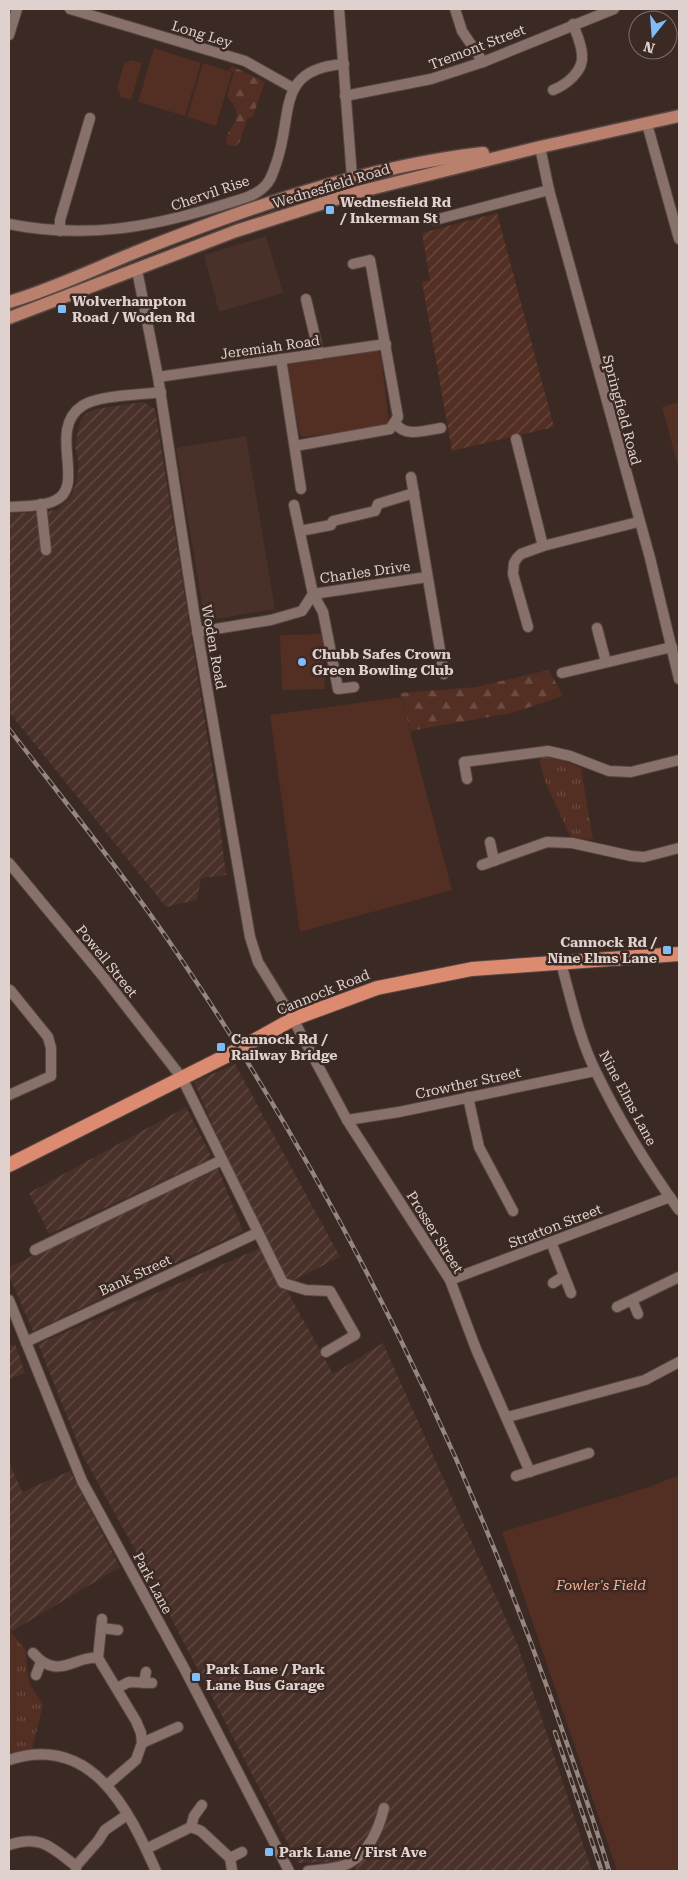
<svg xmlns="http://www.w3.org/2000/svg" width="688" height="1880" viewBox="0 0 688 1880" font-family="'Roboto Serif',serif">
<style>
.built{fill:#493028}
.industrial{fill:url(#industrial-furrows)}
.grass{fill:url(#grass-tufts)}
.forest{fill:url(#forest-firs)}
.park{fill:#522e23}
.garden{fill:url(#garden-furrows)}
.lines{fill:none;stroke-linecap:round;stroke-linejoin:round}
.minor-casing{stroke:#574742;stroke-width:12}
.major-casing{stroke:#574742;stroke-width:15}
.highway-casing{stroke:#574742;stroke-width:16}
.minor{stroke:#87716a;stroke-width:10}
.major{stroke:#ba806e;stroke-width:12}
.highway{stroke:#dc8a70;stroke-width:14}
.rail-casing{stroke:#958681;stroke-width:4.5}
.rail{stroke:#3b2923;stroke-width:2.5;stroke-dasharray:8;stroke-linecap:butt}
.poi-dot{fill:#7ebdf9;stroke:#3b2923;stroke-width:2}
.labels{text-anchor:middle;stroke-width:5;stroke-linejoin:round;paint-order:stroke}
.street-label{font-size:14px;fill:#dfd2ce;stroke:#3b2923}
.poi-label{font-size:14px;font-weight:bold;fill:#dfd2ce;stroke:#3b2923;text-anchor:start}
.park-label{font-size:14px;font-style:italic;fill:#f8ad96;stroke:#3b2923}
</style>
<defs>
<pattern id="industrial-furrows" width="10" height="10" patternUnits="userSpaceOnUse" patternTransform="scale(1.25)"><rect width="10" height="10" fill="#493028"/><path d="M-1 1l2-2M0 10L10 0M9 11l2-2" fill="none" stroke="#634d46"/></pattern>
<pattern id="grass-tufts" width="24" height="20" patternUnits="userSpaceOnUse" patternTransform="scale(1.25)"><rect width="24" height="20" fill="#522e23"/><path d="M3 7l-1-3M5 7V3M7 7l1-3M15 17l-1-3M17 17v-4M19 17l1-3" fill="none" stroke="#6a4b42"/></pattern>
<pattern id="forest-firs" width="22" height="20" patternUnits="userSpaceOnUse" patternTransform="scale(1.25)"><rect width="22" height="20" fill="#522e23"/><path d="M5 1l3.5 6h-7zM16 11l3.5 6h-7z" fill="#6a4b42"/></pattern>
<pattern id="garden-furrows" width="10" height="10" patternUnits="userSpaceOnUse" patternTransform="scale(1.25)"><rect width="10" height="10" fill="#522e23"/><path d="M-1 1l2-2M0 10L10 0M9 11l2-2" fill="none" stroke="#6a4b42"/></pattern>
</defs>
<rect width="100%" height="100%" fill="#3b2923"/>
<g class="built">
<polygon points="266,236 283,293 219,312 204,255"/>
<polygon points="246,436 275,609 205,621 176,448"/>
</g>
<g class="industrial">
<polygon points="143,402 155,409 216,791 226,875 201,878 197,900 166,907 9,712 9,514 57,510 71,496 76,484 79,464 75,446 80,422 87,413 96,409"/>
<polygon points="235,1064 340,1257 284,1285 333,1374 383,1343 518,1646 592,1871 356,1871 353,1861 298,1863 150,1577 83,1456 38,1344 265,1246 194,1082"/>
<polygon points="186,1107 211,1156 201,1163 49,1234 29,1193"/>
<polygon points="218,1169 243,1231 33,1331 9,1276 9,1267"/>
<polygon points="15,1344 25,1373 9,1379 9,1346"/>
<polygon points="9,1461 22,1492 70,1471 120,1567 9,1633"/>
</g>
<g class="grass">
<polygon points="541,756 563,760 581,768 593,840 571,838 544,779 539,758"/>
<polygon points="11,1632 26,1650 27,1670 30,1684 43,1705 32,1749 9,1756 9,1633"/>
</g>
<g class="forest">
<path d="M232,66L265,82L252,118L248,117L240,141L236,146L226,144C227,120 249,124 227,96L234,72L229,70Z"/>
<polygon points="549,670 563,696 512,713 410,731 400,693 476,687"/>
</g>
<g class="park">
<polygon points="154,48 201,63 185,116 138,102"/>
<polygon points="131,60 142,63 131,100 121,97 117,88 124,64"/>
<polygon points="203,63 232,72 216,126 187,117"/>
<polygon points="376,350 381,355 389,422 384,426 304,437 300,435 287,369 289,364"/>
<polygon points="679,402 679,470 662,407"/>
<polygon points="323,634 325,689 282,690 280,635"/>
<polygon points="401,697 452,890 300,932 270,715"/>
<polygon points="679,1475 679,1871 617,1871 502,1532 646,1488"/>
</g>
<polygon class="garden" points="497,213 554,427 452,451 422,282 430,280 422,233"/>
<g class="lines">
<defs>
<g id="minor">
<polyline points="70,9 245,61 293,88"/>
<polyline points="339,9 352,177"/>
<polyline points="455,9 462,31 483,62"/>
<polyline points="9,35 17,9"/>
<path d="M553,90C566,85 584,71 582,55C582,45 576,33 573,24"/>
<polyline points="345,96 431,79 483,62 614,9"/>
<polyline points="647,124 679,239"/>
<polyline points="540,147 549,190 650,558 679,679"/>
<polyline points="435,220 549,190"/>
<path d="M9,224C83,239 148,228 219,206C233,201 253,198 264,187C271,181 273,172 276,164C294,115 274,69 344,64"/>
<polyline points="60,231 60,220 90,118"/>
<polyline points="137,270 158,377 194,612 250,937 258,962 293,1019 347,1120 450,1280 476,1349 530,1472"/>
<polyline points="306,299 319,354"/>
<polyline points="281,359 301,489"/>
<polyline points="158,377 386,344"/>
<path d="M396,424C406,438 426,430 441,428"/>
<polyline points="516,439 543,546"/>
<polyline points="295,446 390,429 398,417 370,260 353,264"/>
<polyline points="411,477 444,674"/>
<polyline points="41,504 46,550"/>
<polyline points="294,505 313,594 323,612 338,689 354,687"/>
<path d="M9,507C23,506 41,507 54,501C88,487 46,430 82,406C98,395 140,395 161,392"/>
<polyline points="300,531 331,525 333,521 375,511 378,504 414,493"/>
<polyline points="528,627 513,574 514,563 517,558 521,554 543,546 638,522"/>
<polyline points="597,628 606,662"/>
<polyline points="197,632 271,620 302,611 313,594 427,577"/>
<polyline points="562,673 672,647"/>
<polyline points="467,779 464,762 548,751 570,756 609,771 631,772 679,760"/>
<polyline points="490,842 494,861"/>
<polyline points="9,863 101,974 182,1078 283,1283 306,1290 330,1291 355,1335 326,1352"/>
<polyline points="482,865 547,842 572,843 631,856 644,857 679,848"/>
<path d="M561,963C571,999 579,1038 596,1072C619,1120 648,1167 679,1210"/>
<polyline points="9,991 10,990 48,1037 51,1048 51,1076 9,1095"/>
<polyline points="468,1097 479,1147 513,1211"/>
<polyline points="347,1120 399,1112 595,1071"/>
<polyline points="551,1242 571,1293"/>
<polyline points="35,1250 222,1160"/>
<polyline points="450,1280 670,1197"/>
<polyline points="553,1283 564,1276"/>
<polyline points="9,1300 82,1481 184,1668 289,1871"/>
<polyline points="632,1300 638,1314"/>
<polyline points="617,1307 679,1277"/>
<polyline points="26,1342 257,1233"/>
<polyline points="508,1417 645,1380 679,1362"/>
<polyline points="516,1476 589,1453"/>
<polyline points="101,1628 118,1630"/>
<path d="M33,1653C58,1682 75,1655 98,1658L136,1721L141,1733L142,1743L136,1760L107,1785"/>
<polyline points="98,1658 102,1619"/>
<polyline points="36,1675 41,1662"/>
<polyline points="144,1683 146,1672"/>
<polyline points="117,1688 129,1682 152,1683"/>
<polyline points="142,1743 178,1727"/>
<path d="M9,1760C91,1733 128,1808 156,1871"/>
<polyline points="191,1827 194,1816 202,1805"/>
<path d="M9,1845C41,1834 52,1848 76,1866V1871"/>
<polyline points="146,1849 191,1827 201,1831 230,1858 232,1870"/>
<polyline points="230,1858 242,1852"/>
<polyline points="76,1866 98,1841 105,1830 127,1815"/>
<path d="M308,1871C320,1869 341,1869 351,1862C369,1851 379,1828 384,1808"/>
</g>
<g id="major">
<path d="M9,302C53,289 94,269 136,252C247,208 363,167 483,153"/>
<polyline points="9,318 236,231 358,192 540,147 679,116"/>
</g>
<polyline id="highway" points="9,1165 230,1054 293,1019 377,988 472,969 679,954"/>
</defs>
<use href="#minor" class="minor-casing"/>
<use href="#major" class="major-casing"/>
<use href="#highway" class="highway-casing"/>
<use href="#minor" class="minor"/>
<use href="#major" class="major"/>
<use href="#highway" class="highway"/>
<defs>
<g id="rail">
<path d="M9,729C66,803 125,876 177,953C333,1184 458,1436 551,1698C571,1756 592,1813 609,1871"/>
<polyline points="555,1732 601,1869"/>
</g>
</defs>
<use href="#rail" class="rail-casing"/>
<use href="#rail" class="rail"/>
</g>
<g class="poi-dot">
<rect x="325" y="205" width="10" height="10" rx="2.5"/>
<rect x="57" y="304" width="10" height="10" rx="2.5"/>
<circle cx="302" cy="662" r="5"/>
<rect x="662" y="945" width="10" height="10" rx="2.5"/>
<rect x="216" y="1042" width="10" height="10" rx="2.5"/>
<rect x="191" y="1672" width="10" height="10" rx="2.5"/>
<rect x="264" y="1847" width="10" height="10" rx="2.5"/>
</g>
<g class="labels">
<g class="street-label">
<text transform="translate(202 34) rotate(17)" y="5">Long Ley</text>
<text transform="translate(477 47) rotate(-21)" y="5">Tremont Street</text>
<text transform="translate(331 186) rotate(-17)" y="5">Wednesfield Road</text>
<text transform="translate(210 193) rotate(-19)" y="5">Chervil Rise</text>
<text transform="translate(270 347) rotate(-8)" y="5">Jeremiah Road</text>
<text transform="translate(622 410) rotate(75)" y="5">Springfield Road</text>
<text transform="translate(365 572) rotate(-8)" y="5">Charles Drive</text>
<text transform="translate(214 647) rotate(80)" y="5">Woden Road</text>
<text transform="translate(107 961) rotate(51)" y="5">Powell Street</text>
<text transform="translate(323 992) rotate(-22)" y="5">Cannock Road</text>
<text transform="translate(468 1083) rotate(-12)" y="5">Crowther Street</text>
<text transform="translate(628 1098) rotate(62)" y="5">Nine Elms Lane</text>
<text transform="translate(555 1226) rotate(-21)" y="5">Stratton Street</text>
<text transform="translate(435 1232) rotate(58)" y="5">Prosser Street</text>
<text transform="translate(135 1275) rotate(-25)" y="5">Bank Street</text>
<text transform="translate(153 1583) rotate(62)" y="5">Park Lane</text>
</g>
<g class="poi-label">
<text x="340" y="207">Wednesfield Rd<tspan x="340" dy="16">/ Inkerman St</tspan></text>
<text x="72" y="306">Wolverhampton<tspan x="72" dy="16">Road / Woden Rd</tspan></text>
<text x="312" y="659">Chubb Safes Crown<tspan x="312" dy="16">Green Bowling Club</tspan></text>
<text x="657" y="947" text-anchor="end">Cannock Rd /<tspan x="657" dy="16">Nine Elms Lane</tspan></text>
<text x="231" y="1044">Cannock Rd /<tspan x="231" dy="16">Railway Bridge</tspan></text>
<text x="206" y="1674">Park Lane / Park<tspan x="206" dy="16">Lane Bus Garage</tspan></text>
<text x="279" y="1857">Park Lane / First Ave</text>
</g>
<g class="park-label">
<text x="601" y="1590">Fowler's Field</text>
</g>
</g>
<rect width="688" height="1880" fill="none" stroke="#dfd2ce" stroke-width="20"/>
<g transform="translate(653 35) rotate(197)"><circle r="24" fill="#3b2923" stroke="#7d6d67"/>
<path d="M0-4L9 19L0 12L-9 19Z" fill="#7ebdf9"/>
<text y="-8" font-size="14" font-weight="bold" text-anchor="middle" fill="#dfd2ce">N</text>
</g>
</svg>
